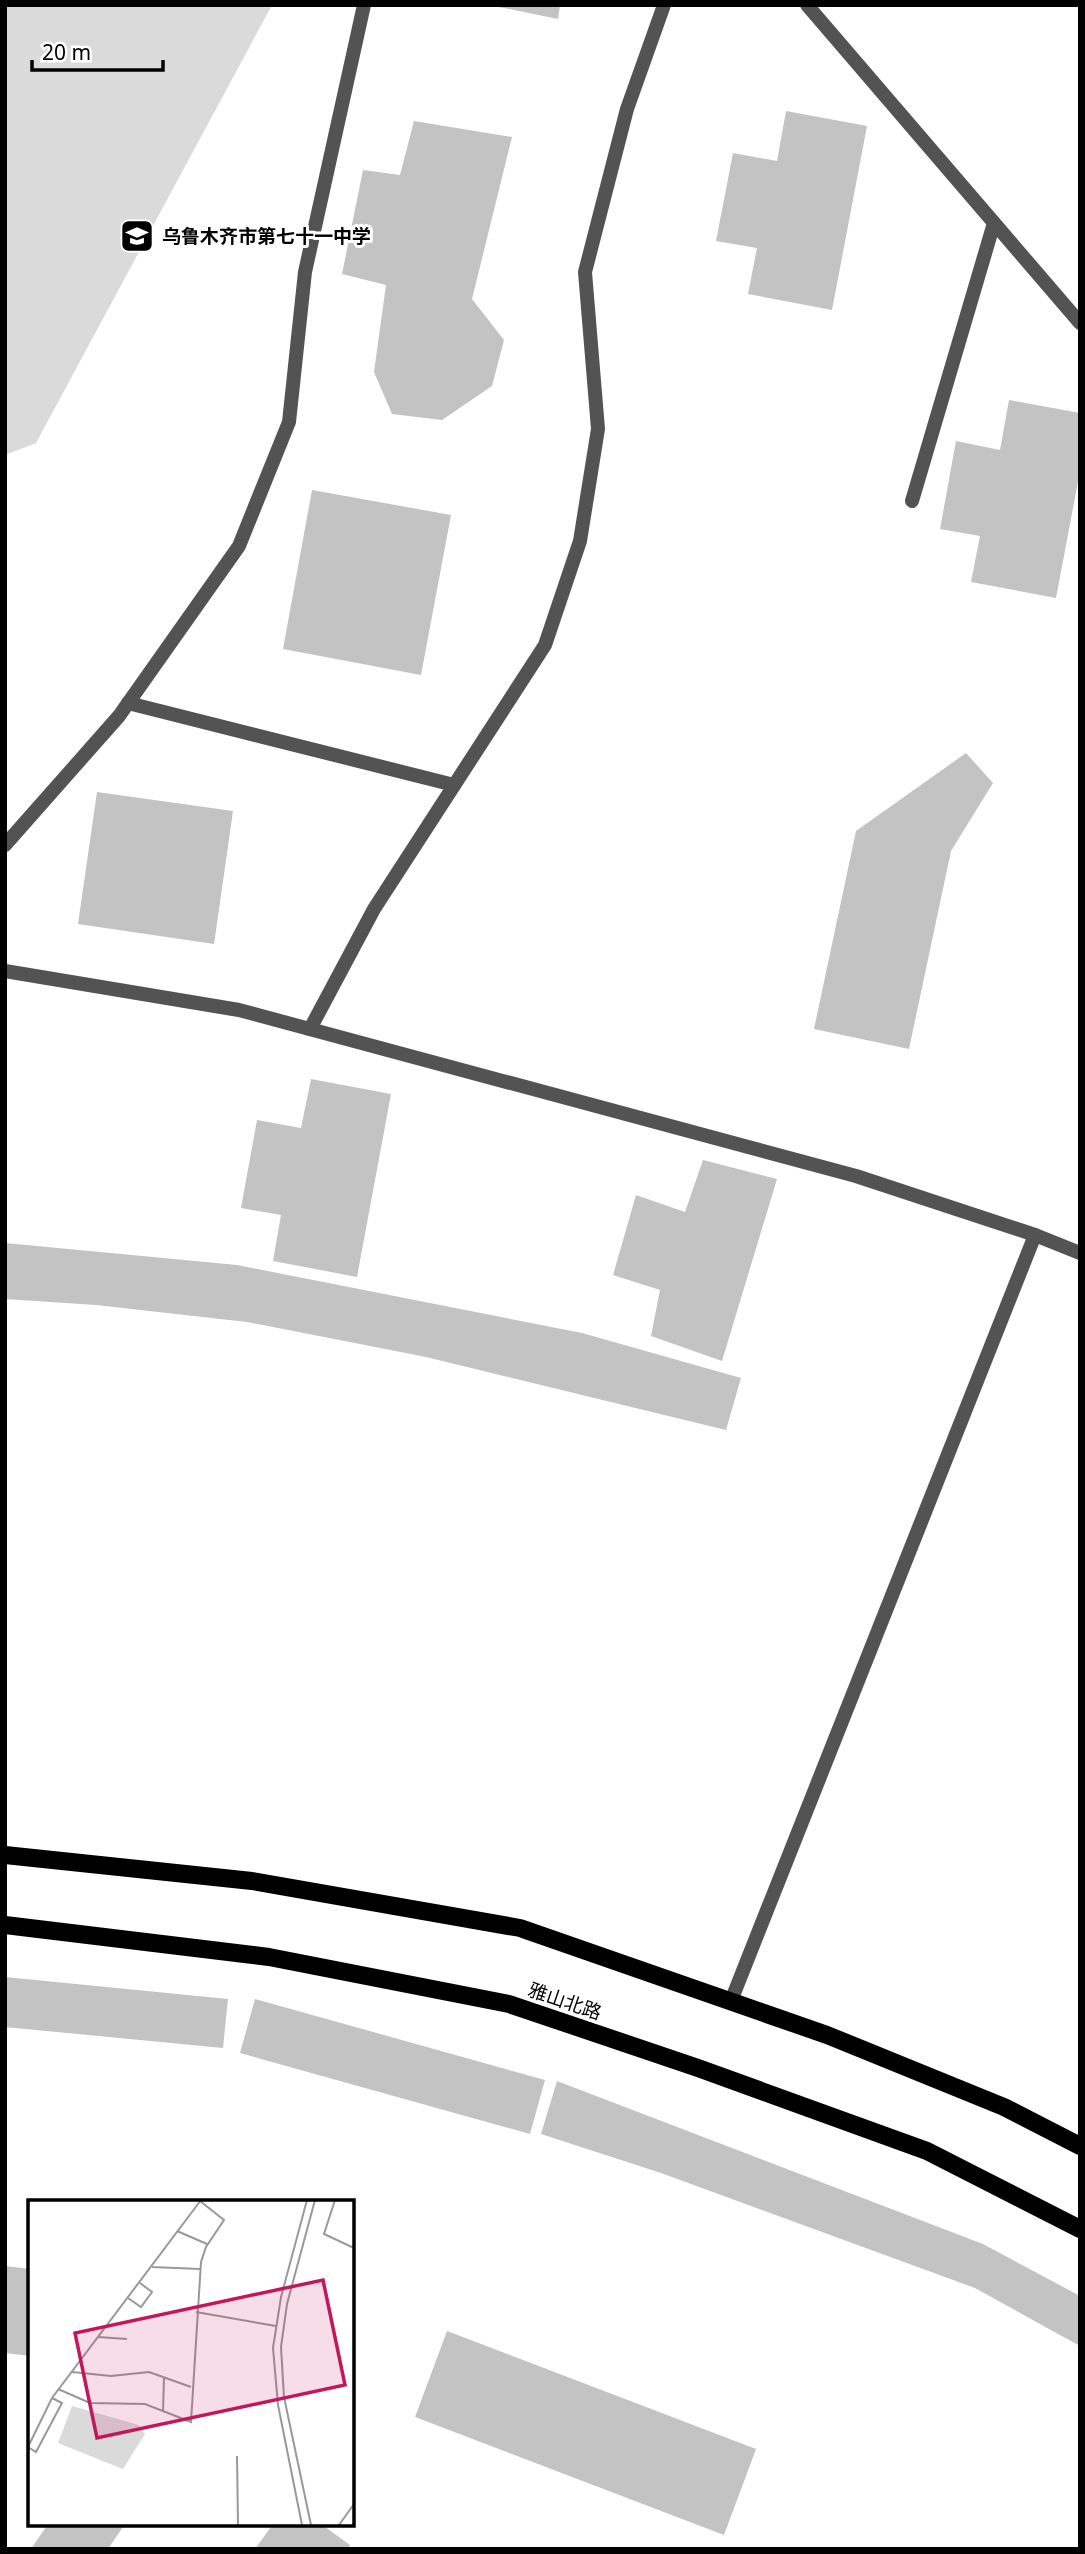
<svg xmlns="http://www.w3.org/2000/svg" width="1085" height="2554" viewBox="0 0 1085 2554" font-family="'Noto Sans','Noto Sans SC',sans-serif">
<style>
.green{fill:#dadada}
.building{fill:#c3c3c3}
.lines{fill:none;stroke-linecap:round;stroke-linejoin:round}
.service{stroke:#535353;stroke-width:14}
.primary{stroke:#000;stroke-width:18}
.labels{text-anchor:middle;stroke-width:6;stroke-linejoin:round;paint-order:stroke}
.poi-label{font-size:19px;font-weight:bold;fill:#000;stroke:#fff;text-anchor:start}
.street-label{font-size:19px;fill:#000;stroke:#fff}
.inset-road{fill:none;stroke:#999;stroke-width:2}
.view{fill:#c2185b;fill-opacity:0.15;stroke:#c2185b;stroke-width:3.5}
.inset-edge{fill:none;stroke:#000;stroke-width:3.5}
</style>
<rect width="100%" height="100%" fill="#fff"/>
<polygon class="green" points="5,5 272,5 36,443 5,455"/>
<g class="building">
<polygon points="489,5 560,5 558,19"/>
<polygon points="786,111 867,126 832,310 748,294 757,248 716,241 733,153 777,161"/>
<polygon points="414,121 512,137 472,299 504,340 492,386 442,420 392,414 374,372 386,285 342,274 363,170 400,175"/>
<polygon points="1009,400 1080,413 1080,471 1056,598 971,582 980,536 940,529 956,441 1000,450"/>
<polygon points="312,490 451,515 421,675 283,649"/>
<polygon points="966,753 993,783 951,851 909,1049 814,1029 856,831"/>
<polygon points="97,792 233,811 214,944 78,924"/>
<polygon points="311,1079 391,1094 357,1277 273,1261 281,1215 241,1208 257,1120 301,1128"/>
<polygon points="703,1160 777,1179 722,1361 651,1336 660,1290 613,1275 636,1195 685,1212"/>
<polygon points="5,1243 237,1265 582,1333 741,1378 726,1430 426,1357 247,1322 96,1305 5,1299"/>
<polygon points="5,1977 228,1999 223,2048 5,2027"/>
<polygon points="255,1999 545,2080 530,2134 240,2053"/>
<polygon points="557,2081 983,2244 1080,2296 1080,2346 975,2288 661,2173 541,2134"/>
<polygon points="5,2266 30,2269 30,2356 5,2353"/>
<polygon points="447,2331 756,2449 724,2535 415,2417"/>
<polygon points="48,2524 125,2524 108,2549 31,2549"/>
<polygon points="273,2524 321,2524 350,2545 348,2549 255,2549"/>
</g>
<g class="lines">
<g class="service">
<polyline points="807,5 1080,323"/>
<polyline points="912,501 994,223"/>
<polyline points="128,703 454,785"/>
<polyline points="5,845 119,716 239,546 289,422 305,272 364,5"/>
<polyline points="5,971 239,1010 856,1176 1035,1235 1080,1253"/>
<polyline points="310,1029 374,909 545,645 580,541 598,429 585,272 627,109 664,5"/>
<polyline points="731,2001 1035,1235"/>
</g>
<g class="primary">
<polyline points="5,1855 252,1881 520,1928 827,2035 1004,2107 1080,2146"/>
<polyline points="5,1925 269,1957 509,2004 698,2068 927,2151 1080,2229"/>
</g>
</g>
<defs>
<symbol id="school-square" viewBox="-11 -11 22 22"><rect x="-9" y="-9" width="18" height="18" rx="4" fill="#000" stroke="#fff"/><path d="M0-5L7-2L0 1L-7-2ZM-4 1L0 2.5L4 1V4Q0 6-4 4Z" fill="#fff"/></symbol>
</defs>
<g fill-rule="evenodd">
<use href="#school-square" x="118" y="217" width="38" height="38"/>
</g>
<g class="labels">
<g class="poi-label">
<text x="162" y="243">乌鲁木齐市第七十一中学</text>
</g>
<g class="street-label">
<text transform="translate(565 2001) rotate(19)" y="7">雅山北路</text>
</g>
</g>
<g transform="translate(28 2200)">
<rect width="326" height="326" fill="#fff"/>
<path d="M44,206L111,225L117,234L95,269L30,243Z" fill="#dadada"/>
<path class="inset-road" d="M307,0L296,34L326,48M149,31L179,44M124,67L172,69M100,98L113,107L124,92L112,83M168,112L248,126M70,137L99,139M44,172L83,176L121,172L163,187M30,189L62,203L117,204L163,222L173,62L178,47L196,20L172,1M24,198L34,203L8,252L0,247L24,198L173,0M135,211L136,178M209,256L210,325M274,325L250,205L245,148L253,97L279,0M283,325L256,197L253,147L259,104L287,0M311,325L326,304"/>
<path class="view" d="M295,80L317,185L69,238L47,133Z"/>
<rect width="326" height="326" class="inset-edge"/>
</g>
<rect width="1085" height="2554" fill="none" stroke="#000000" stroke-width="14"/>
<path d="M32 60v10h131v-10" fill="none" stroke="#000000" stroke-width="3.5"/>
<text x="42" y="60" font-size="21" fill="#000000" stroke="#ffffff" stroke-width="5" paint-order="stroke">20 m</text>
</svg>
